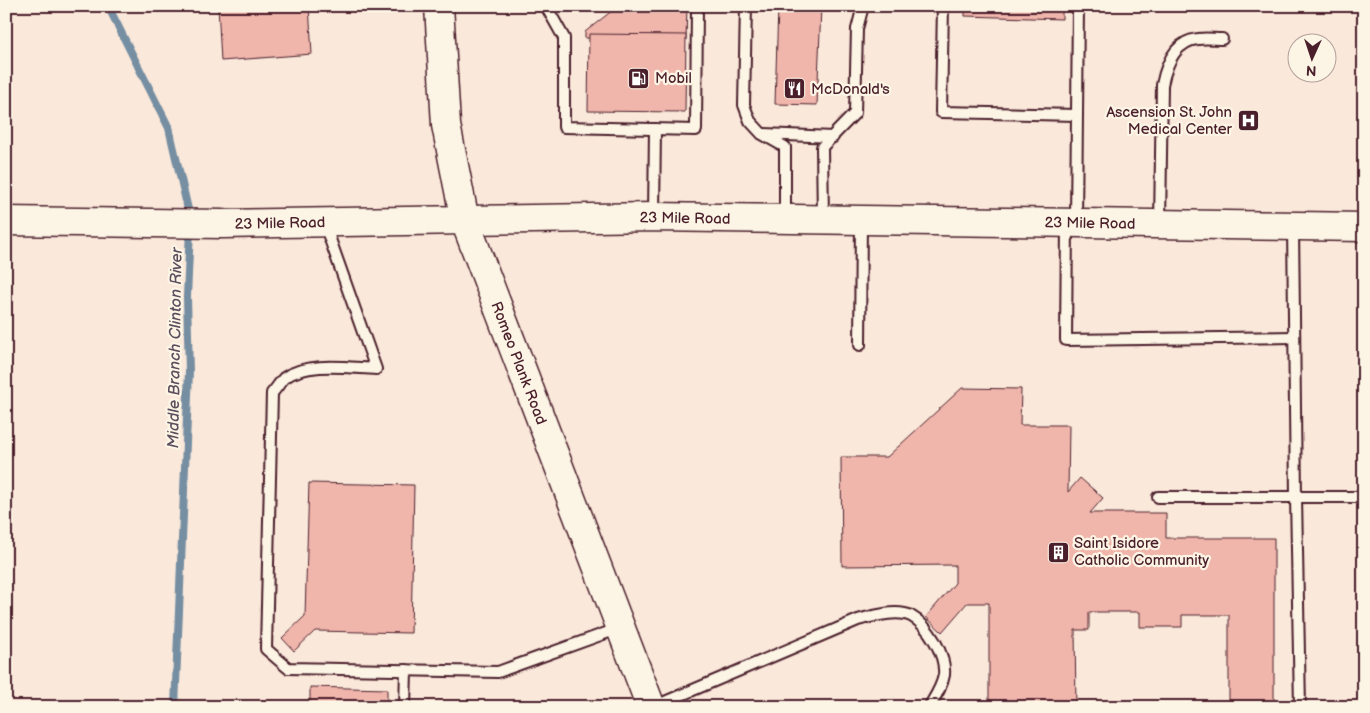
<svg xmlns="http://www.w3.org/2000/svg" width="1370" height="713" viewBox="0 0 1370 713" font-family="'Balsamiq Sans',sans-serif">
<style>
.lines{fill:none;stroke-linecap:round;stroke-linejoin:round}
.stream{stroke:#758ea2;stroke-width:8}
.building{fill:#f0b6ac;stroke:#4a1f2b}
.lane-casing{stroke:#4a1f2b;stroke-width:14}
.secondary-casing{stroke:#4a1f2b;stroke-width:31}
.lane{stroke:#fcf5e5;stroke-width:10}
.secondary{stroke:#fcf5e5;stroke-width:28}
.labels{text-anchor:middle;stroke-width:4.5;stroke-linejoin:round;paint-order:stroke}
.poi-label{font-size:15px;fill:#4a1f2b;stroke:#fcf5e5;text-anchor:start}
.street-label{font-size:15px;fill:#4a1f2b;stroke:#fcf5e5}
.water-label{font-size:16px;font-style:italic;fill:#5c4d5d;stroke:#fcf5e5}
</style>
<rect width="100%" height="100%" fill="#fae8da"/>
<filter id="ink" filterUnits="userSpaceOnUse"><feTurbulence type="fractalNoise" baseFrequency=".02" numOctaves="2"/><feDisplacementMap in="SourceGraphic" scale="10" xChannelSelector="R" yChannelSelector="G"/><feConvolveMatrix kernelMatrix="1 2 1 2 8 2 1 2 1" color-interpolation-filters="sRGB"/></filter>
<g filter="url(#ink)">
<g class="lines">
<g class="stream">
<polyline points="108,6 169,128 190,218"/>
<polyline points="175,707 189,371 187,297 190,229"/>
</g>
</g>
<g class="building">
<polygon points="218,6 309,6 312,54 221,61"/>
<polygon points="618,6 687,6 686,40 585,38 585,32"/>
<polygon points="778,6 821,6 817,105 775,104"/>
<polygon points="965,6 1062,6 1062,19 965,16"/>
<polygon points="589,34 686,35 685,112 588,111"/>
<polygon points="962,388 1021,389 1020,425 1069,425 1068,492 1080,478 1103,498 1090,513 1166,513 1166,538 1274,538 1274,707 1229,707 1229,615 1182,615 1182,627 1140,627 1140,612 1089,612 1089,630 1075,630 1076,707 989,707 989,603 967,603 942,632 926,617 955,583 955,565 842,566 841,457 887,457"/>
<polygon points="309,483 414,485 411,633 315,631 294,651 282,638 305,616"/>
<polygon points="310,687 387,689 387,707 310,707"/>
</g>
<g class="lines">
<defs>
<g id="lane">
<polyline points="546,6 564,38 564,127 696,130 697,6"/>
<polyline points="746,6 744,105 750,121 762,134 785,147 785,218"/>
<polyline points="943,6 941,112 1077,115"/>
<polyline points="764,134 833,137"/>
<polyline points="654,215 655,129"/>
<polyline points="823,219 822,147 855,113 857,29 863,6"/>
<polyline points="1076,222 1078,6"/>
<polyline points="1067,224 1066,340 1294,337"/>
<path d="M1160,224L1162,85C1166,65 1175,41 1198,39C1206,38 1214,39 1222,39"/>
<path d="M325,225L376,369C349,368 307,361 284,378C280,382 276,389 272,393L266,649L288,668L498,672L620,628"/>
<polyline points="1293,226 1296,497 1364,497"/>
<polyline points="860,345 861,221"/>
<polyline points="1158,497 1296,497 1300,707"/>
<polyline points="405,707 406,670"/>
<path d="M653,707L858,620C872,616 897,609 911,616C929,626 946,655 944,675C942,687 935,697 929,707"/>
</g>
<g id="secondary">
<polyline points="439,6 446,125 465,221 651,707"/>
<polyline points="6,221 223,224 654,217 1364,227"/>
</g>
</defs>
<use href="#lane" class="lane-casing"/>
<use href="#secondary" class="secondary-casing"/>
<use href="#lane" class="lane"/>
<use href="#secondary" class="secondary"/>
</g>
</g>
<defs>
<symbol id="fuel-square" viewBox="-11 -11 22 22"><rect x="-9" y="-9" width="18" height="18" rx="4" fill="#4a1f2b" stroke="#fcf5e5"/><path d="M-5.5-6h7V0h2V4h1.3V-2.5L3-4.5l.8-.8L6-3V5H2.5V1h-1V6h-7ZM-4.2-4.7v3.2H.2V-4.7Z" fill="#fff"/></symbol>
<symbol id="restaurant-square" viewBox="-11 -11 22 22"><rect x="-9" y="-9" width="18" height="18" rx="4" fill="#4a1f2b" stroke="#fcf5e5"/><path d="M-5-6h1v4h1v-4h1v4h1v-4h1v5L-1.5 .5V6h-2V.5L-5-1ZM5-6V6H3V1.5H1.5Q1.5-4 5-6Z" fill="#fff"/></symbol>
<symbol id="hospital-square" viewBox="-11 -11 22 22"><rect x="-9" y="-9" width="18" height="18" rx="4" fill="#4a1f2b" stroke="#fcf5e5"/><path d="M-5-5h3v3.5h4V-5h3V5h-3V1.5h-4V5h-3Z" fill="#fff"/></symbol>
<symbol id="building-square" viewBox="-11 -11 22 22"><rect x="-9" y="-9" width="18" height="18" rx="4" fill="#4a1f2b" stroke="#fcf5e5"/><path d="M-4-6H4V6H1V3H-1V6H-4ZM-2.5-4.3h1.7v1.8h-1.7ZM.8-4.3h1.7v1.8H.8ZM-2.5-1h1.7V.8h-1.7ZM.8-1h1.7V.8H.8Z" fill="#fff"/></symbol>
</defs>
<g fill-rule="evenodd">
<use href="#fuel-square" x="626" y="66" width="25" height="25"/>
<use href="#restaurant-square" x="782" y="76" width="25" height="25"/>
<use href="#hospital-square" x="1236" y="108" width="25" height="25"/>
<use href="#building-square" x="1046" y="540" width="25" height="25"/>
</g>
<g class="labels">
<g class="poi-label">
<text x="655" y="83">Mobil</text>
<text x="811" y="94">McDonald's</text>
<text x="1232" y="117" text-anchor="end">Ascension St. John<tspan x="1232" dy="17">Medical Center</tspan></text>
<text x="1074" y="548">Saint Isidore<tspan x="1074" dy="17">Catholic Community</tspan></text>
</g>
<g class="street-label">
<text transform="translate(685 218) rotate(1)" y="5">23 Mile Road</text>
<text transform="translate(280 223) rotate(-1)" y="5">23 Mile Road</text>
<text transform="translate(1090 223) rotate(1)" y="5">23 Mile Road</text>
<text transform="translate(519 363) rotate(69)" y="5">Romeo Plank Road</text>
</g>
<g class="water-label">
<text transform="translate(174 348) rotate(-89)" y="6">Middle Branch Clinton River</text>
</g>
</g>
<rect width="1370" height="713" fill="none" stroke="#fcf5e5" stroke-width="25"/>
<rect x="12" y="12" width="1345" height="688" fill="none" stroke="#4a1f2b" stroke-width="2" filter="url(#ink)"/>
<g transform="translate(1312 58) rotate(183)"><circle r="24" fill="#fcf5e5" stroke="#b59f9b"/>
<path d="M0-4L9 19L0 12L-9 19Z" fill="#4a1f2b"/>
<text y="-8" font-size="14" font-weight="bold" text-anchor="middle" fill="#4a1f2b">N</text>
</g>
</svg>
